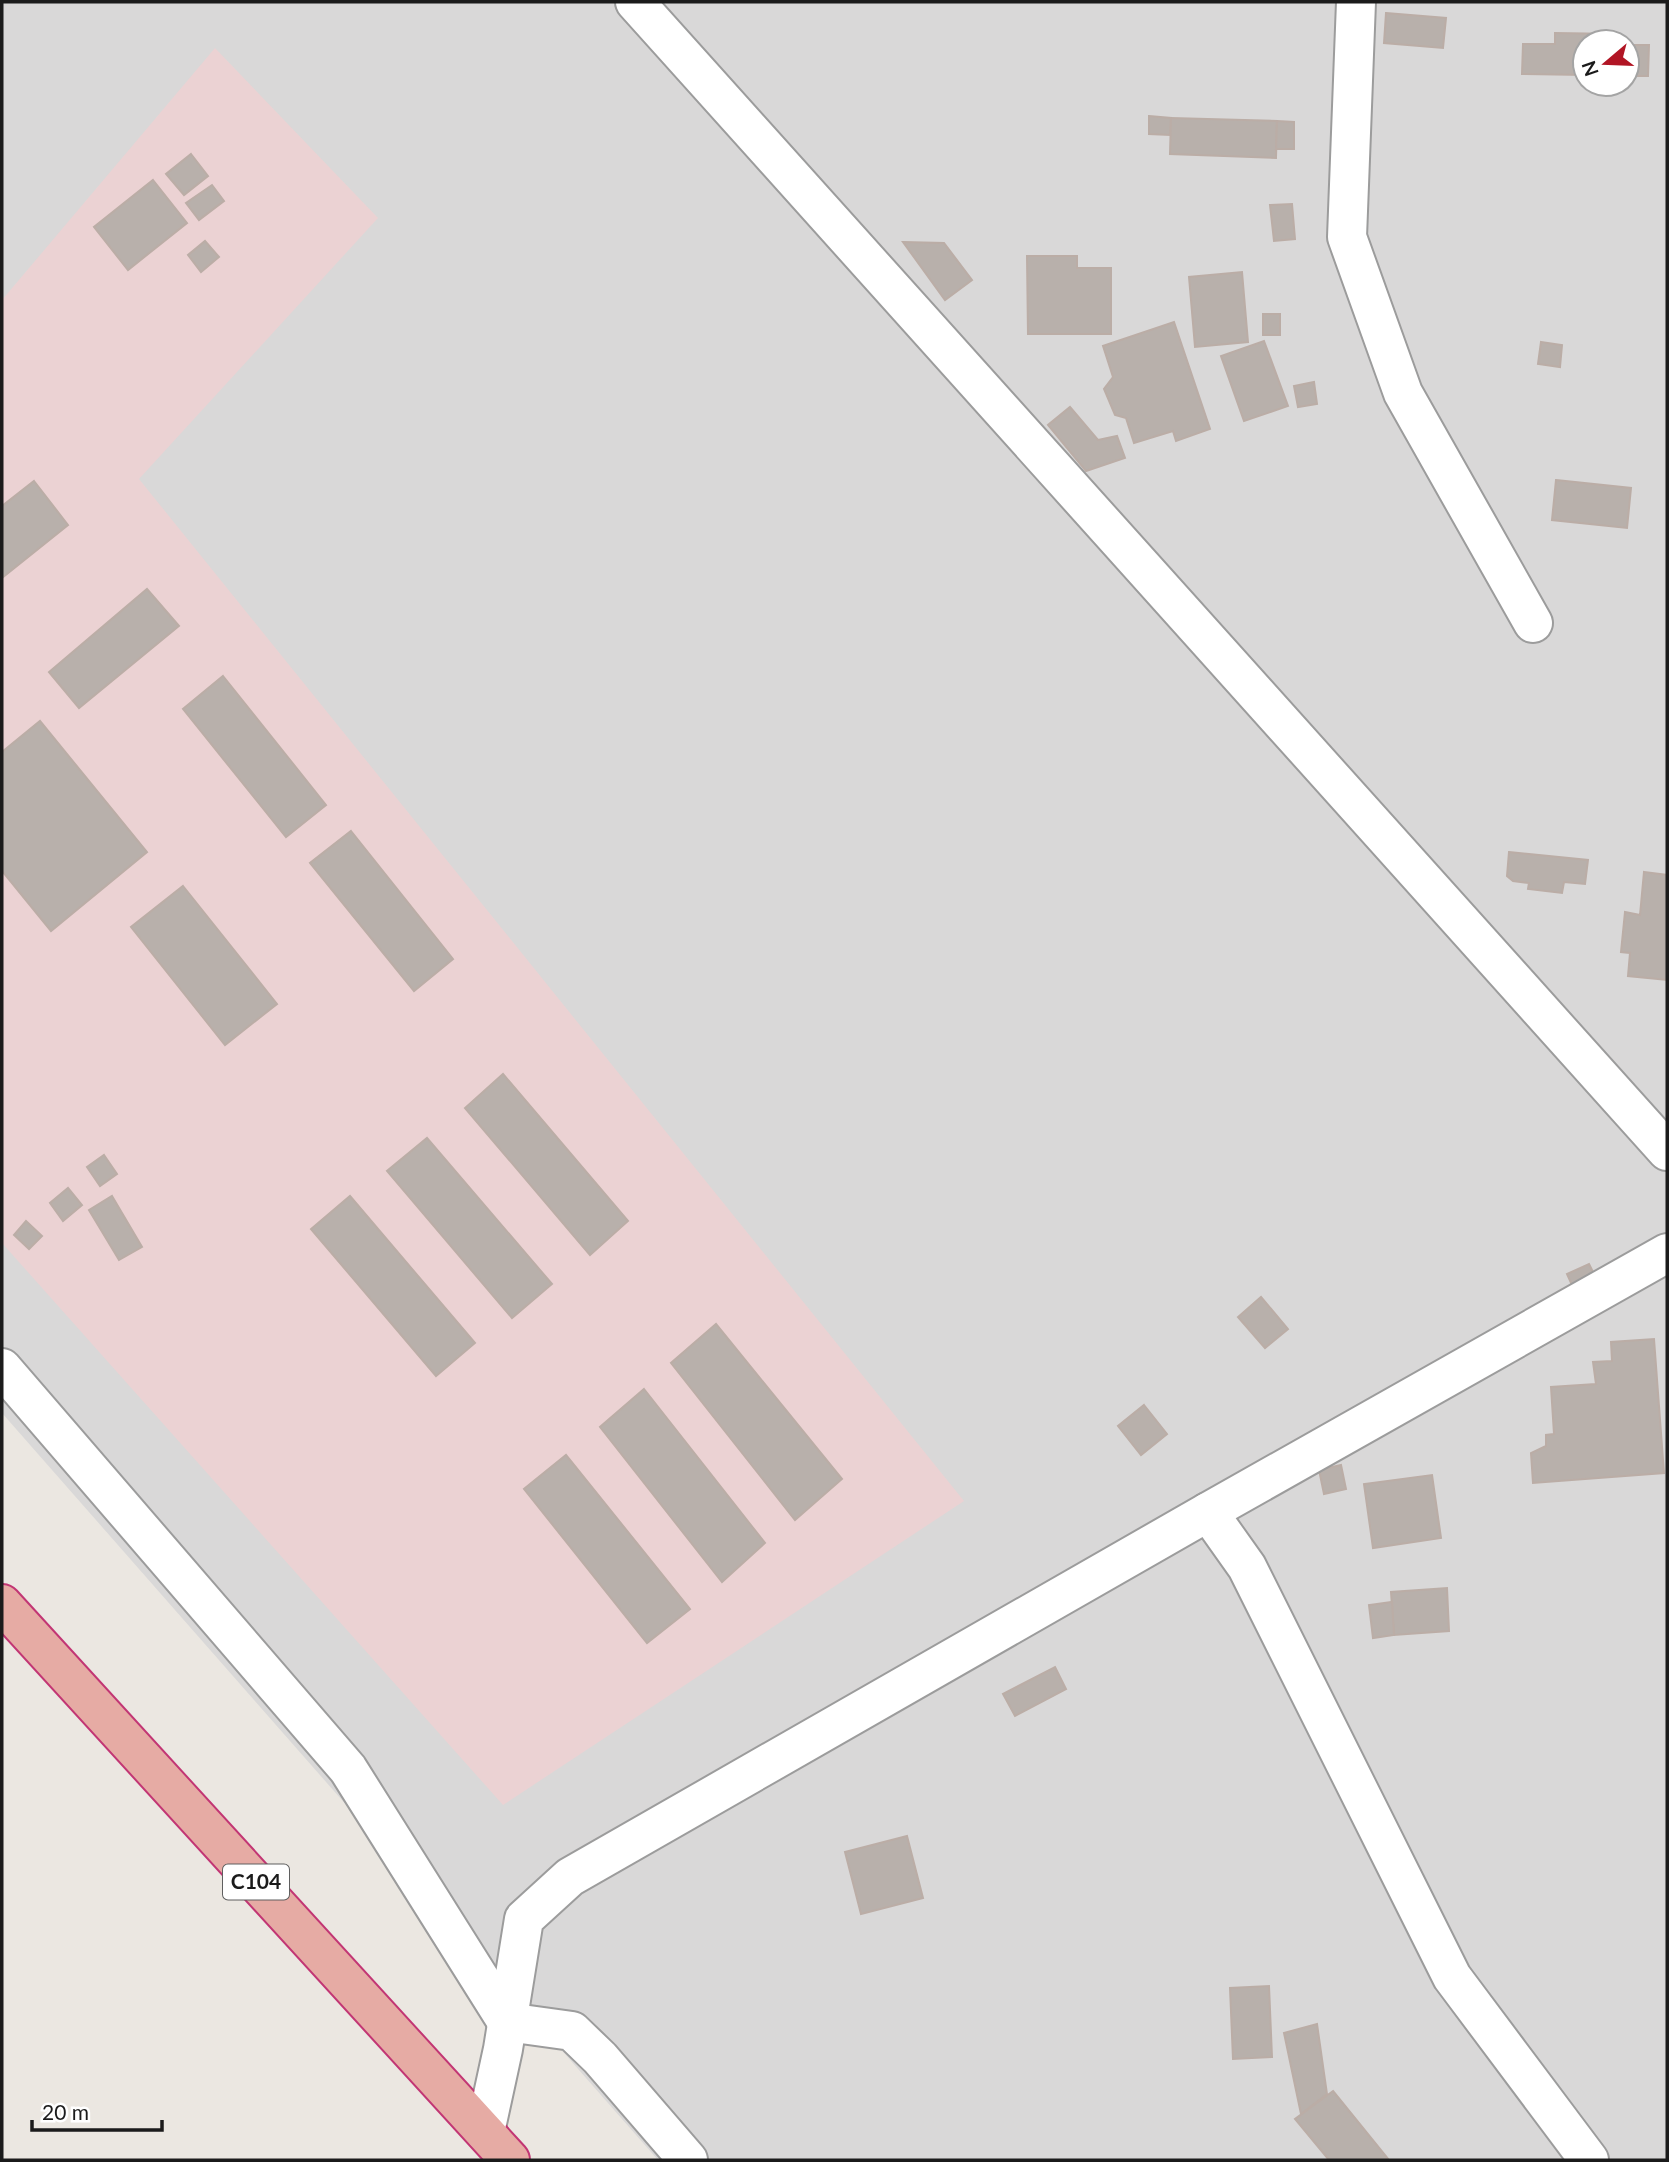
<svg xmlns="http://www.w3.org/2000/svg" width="1669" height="2162" viewBox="0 0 1669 2162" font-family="Lato,sans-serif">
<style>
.residential{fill:#d9d8d8;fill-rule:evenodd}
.commercial{fill:#ebd2d3}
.building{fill:#b8b0ab;stroke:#bbada6;stroke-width:2}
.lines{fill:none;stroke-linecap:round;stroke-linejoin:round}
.minor-casing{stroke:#9c9c9c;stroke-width:42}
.trunk-casing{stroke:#c23674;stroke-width:42}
.minor{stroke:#fff;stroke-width:38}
.trunk{stroke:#e6aba4;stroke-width:38}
.labels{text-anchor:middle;stroke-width:5;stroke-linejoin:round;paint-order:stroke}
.shield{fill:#fff;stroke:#5f5f5f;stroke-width:2}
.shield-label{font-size:21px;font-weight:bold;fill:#1b1b1b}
</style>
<rect width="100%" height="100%" fill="#ebe7e1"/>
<path class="residential" d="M2,2H1667V2160H658L2,1413ZM1585,42H1627V84H1585Z"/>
<polygon class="commercial" points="215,48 378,218 139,479 964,1501 503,1805 2,1243 2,300"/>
<g class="building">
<polygon points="1386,13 1446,18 1443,48 1384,43"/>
<polygon points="1555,33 1617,34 1617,42 1585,42 1585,75 1522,74 1523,44 1555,44"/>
<polygon points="1627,45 1649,45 1648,76 1627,76"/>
<polygon points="1149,116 1171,118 1170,135 1149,134"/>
<polygon points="1171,118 1277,121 1276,158 1170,154"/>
<polygon points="1277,121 1294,122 1294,149 1276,149"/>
<polygon points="191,154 208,176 184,195 166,174"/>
<polygon points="153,180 187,223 128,270 94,227"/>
<polygon points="212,185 224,201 199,220 186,203"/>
<polygon points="1292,204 1295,239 1274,241 1270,205"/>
<polygon points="205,241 219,257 201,272 188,255"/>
<polygon points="903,242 944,243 972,280 945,300"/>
<polygon points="1027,256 1077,256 1077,268 1111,268 1111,334 1028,334"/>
<polygon points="1242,272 1248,342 1195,347 1189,277"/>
<rect x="1263" y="314" width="17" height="21"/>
<polygon points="1174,322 1210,429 1176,441 1173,431 1134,443 1126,418 1115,415 1104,389 1113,377 1103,346"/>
<polygon points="1264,341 1288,406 1244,421 1221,356"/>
<polygon points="1541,342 1562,345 1560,367 1538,364"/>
<polygon points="1314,382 1317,404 1298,407 1294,386"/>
<polygon points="1070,407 1098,440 1117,436 1125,458 1086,471 1048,425"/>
<polygon points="1556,480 1631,488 1627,528 1552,520"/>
<polygon points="34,481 68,525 2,578 2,506"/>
<polygon points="147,589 179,626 79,708 49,672"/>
<polygon points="223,676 326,805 286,837 183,709"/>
<polygon points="40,721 147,852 51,931 2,871 2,752"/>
<polygon points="351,831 453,959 414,991 310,863"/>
<polygon points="1509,852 1588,860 1585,884 1564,882 1562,893 1528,889 1529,883 1513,881 1507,876"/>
<polygon points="1644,872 1667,875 1667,980 1628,976 1630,953 1621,952 1625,912 1640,915"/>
<polygon points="183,886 277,1004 225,1045 131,927"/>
<polygon points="503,1074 628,1221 590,1255 465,1108"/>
<polygon points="427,1138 552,1284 512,1318 387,1171"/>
<polygon points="104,1155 117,1174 100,1186 87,1167"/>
<polygon points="68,1188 82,1205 63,1221 50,1203"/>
<polygon points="112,1196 142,1247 119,1260 89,1210"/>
<polygon points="350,1196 475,1343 436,1376 311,1229"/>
<polygon points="26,1221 42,1236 29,1249 14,1235"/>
<polygon points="1589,1264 1599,1284 1576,1294 1567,1274"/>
<polygon points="1261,1297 1288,1329 1265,1348 1238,1317"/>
<polygon points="716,1324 842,1479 795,1520 671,1363"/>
<polygon points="1654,1339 1664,1473 1533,1483 1531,1453 1546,1446 1546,1435 1554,1434 1551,1387 1596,1384 1593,1362 1612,1361 1611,1342"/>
<polygon points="644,1389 765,1543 722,1582 600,1427"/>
<polygon points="1144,1405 1167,1434 1141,1455 1118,1426"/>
<polygon points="566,1455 690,1609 647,1643 524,1489"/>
<polygon points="1341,1465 1346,1489 1324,1494 1319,1470"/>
<polygon points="1432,1475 1441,1538 1373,1548 1364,1484"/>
<polygon points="1447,1588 1449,1631 1394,1635 1391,1592"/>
<polygon points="1392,1602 1394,1635 1373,1638 1369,1605"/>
<polygon points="1055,1667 1066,1689 1015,1716 1003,1694"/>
<polygon points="907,1836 923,1898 861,1914 845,1852"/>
<polygon points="1269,1986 1272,2057 1233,2059 1230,1988"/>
<polygon points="1317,2024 1327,2094 1301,2114 1284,2033"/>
<polygon points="1333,2091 1389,2160 1329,2160 1295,2119"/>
</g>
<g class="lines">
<defs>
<g id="minor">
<polyline points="635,2 1667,1151"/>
<polyline points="1356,2 1347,237 1403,393 1533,623"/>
<polyline points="2,1368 348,1769 507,2022 572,2031 600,2058 688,2160"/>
<polyline points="1208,1512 1247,1567 1452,1977 1589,2160"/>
<polyline points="485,2132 503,2049 524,1919 570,1877 1208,1512 1667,1253"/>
</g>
<polyline id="trunk" points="2,1604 510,2160"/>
</defs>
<use href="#minor" class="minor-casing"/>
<use href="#trunk" class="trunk-casing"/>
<use href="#minor" class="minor"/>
<use href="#trunk" class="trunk"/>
</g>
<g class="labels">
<rect class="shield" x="223" y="1864.5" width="66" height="35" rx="5"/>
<g class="shield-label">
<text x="256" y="1889">C104</text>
</g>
</g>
<rect width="1669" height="2162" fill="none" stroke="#1b1b1b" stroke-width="7"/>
<g transform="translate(1606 63) rotate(251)"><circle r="33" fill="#ffffff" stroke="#a4a4a4" stroke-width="2"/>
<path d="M0-5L12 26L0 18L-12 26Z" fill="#b11524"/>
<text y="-10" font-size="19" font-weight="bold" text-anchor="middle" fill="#1b1b1b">N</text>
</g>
<path d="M32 2120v10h130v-10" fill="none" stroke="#1b1b1b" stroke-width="3.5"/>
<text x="42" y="2120" font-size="21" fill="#1b1b1b" stroke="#ffffff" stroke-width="5" paint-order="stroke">20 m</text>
</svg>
